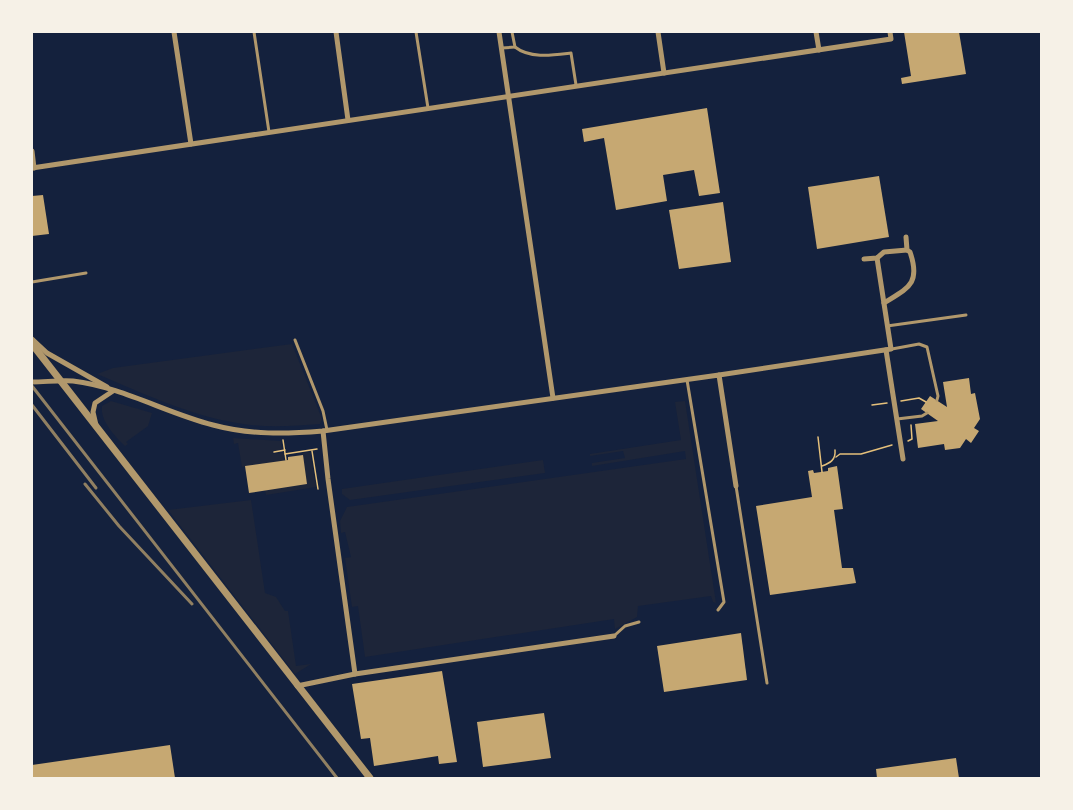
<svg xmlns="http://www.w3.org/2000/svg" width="1073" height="810" viewBox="0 0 1073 810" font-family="'Work Sans',sans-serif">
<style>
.green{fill:#1d2539}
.building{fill:#c6a872}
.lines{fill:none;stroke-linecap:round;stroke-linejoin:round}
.path{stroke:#e5c07b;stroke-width:1.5}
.service{stroke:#b1986c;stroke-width:3}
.minor{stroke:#b1986c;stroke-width:5}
.tertiary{stroke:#b1986c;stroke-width:7}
.rail{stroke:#918062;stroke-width:3}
</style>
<rect width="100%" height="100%" fill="#14213d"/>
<g class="green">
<path d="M292,344L322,419L320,424C294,426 264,428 237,423C189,415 142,393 97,374L113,368Z"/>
<path d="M111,401L152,413L148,426L126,442L128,444L125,446C115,436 100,421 102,406Z"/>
<polygon points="685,401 716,603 713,602 711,596 638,606 637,617 615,629 614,619 365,657 358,606 352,607 345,558 351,557 345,532 341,533 340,521 347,507 686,459 685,451 592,466 592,463 625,458 623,451 590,456 590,454 681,440 675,402"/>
<polygon points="233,438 281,441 282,450 273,451 273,454 283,453 284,461 242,467 238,443 234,444"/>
<polygon points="310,452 316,487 266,495 265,490 307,484 302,453"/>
<polygon points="543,460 545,473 350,500 342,494 342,489"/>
<polygon points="251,500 265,593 276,597 285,611 288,611 296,666 311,664 295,674 168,510"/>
</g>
<g class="building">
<polygon points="904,32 959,32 966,74 902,84 901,78 911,76"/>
<polygon points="707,108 720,193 699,196 694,170 663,175 667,201 616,210 604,138 584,142 582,129"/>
<polygon points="879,176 889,237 817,249 808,187"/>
<polygon points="43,195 49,234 32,236 32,196"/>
<polygon points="723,202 731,262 679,269 669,210"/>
<polygon points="969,378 971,394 975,393 980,419 974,428 979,431 971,443 966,439 960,448 945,450 944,444 918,448 915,424 938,421 921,409 930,396 947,407 943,382"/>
<polygon points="303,455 307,484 249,493 245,466 288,460 288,457"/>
<polygon points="837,466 843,509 834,510 842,568 853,568 856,583 770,595 756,506 812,497 808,471 813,470 814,473 828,471 828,468"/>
<polygon points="741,633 747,680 664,692 657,646"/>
<polygon points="442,671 457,762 439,764 438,756 374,766 370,738 361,739 352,684"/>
<polygon points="544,713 551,758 483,767 477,722"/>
<polygon points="170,745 175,778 32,778 32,765"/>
<polygon points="956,758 959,778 877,778 876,769"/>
</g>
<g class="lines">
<g class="path">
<polyline points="901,401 919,398 926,402"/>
<polyline points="872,405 887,403"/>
<polyline points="818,437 822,472"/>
<polyline points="283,440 286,460"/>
<polyline points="908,441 912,439 911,425"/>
<polyline points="312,451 318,489"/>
<polyline points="274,452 285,450"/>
<polyline points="285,454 317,449"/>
<polyline points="836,457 840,454 861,454 892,445"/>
<path d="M822,466C830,463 836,460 835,450"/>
</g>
<g class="service">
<polyline points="254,32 269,132"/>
<polyline points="416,32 428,108"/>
<path d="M515,47C530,59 554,55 571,53L576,85"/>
<polyline points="502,48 515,47 512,32"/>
<polyline points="32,282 86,273"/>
<polyline points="887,326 966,315"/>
<polyline points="295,340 323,411 327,430"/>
<polyline points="892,349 919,344 927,347 938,396 937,400"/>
<polyline points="687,380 724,602 718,610"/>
<polyline points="897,419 922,416 927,413"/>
<polyline points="736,486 767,683"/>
<polyline points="615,635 625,626 639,622"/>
</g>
<g class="minor">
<polyline points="174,32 191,144"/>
<polyline points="336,32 348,120"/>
<polyline points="499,32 553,398"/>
<polyline points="658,32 664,73"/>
<polyline points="816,32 819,50"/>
<polyline points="32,151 34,168"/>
<polyline points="32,168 891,39 890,32"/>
<polyline points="864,259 877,258 884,252 907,250"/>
<path d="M884,303C908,288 921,284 910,252L907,250L906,237"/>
<polyline points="32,339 47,353 107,387"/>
<polyline points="886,350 903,459"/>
<polyline points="719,375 891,349 877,258"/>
<path d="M32,382C45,382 60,380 73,381C122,387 166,413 213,425C250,435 286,434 323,431L719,375L736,486"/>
<polyline points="96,425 93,412 95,403 113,391"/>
<polyline points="323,431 328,479 355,674 614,636"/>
<polyline points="297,686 355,674"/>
</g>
<polyline class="tertiary" points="32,344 370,778"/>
<g class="rail">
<polyline points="32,386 337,778"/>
<polyline points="32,405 96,488"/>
<polyline points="85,484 119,526 192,604"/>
</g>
</g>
<rect width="1073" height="810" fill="none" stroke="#f6f1e7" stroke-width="66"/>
</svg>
